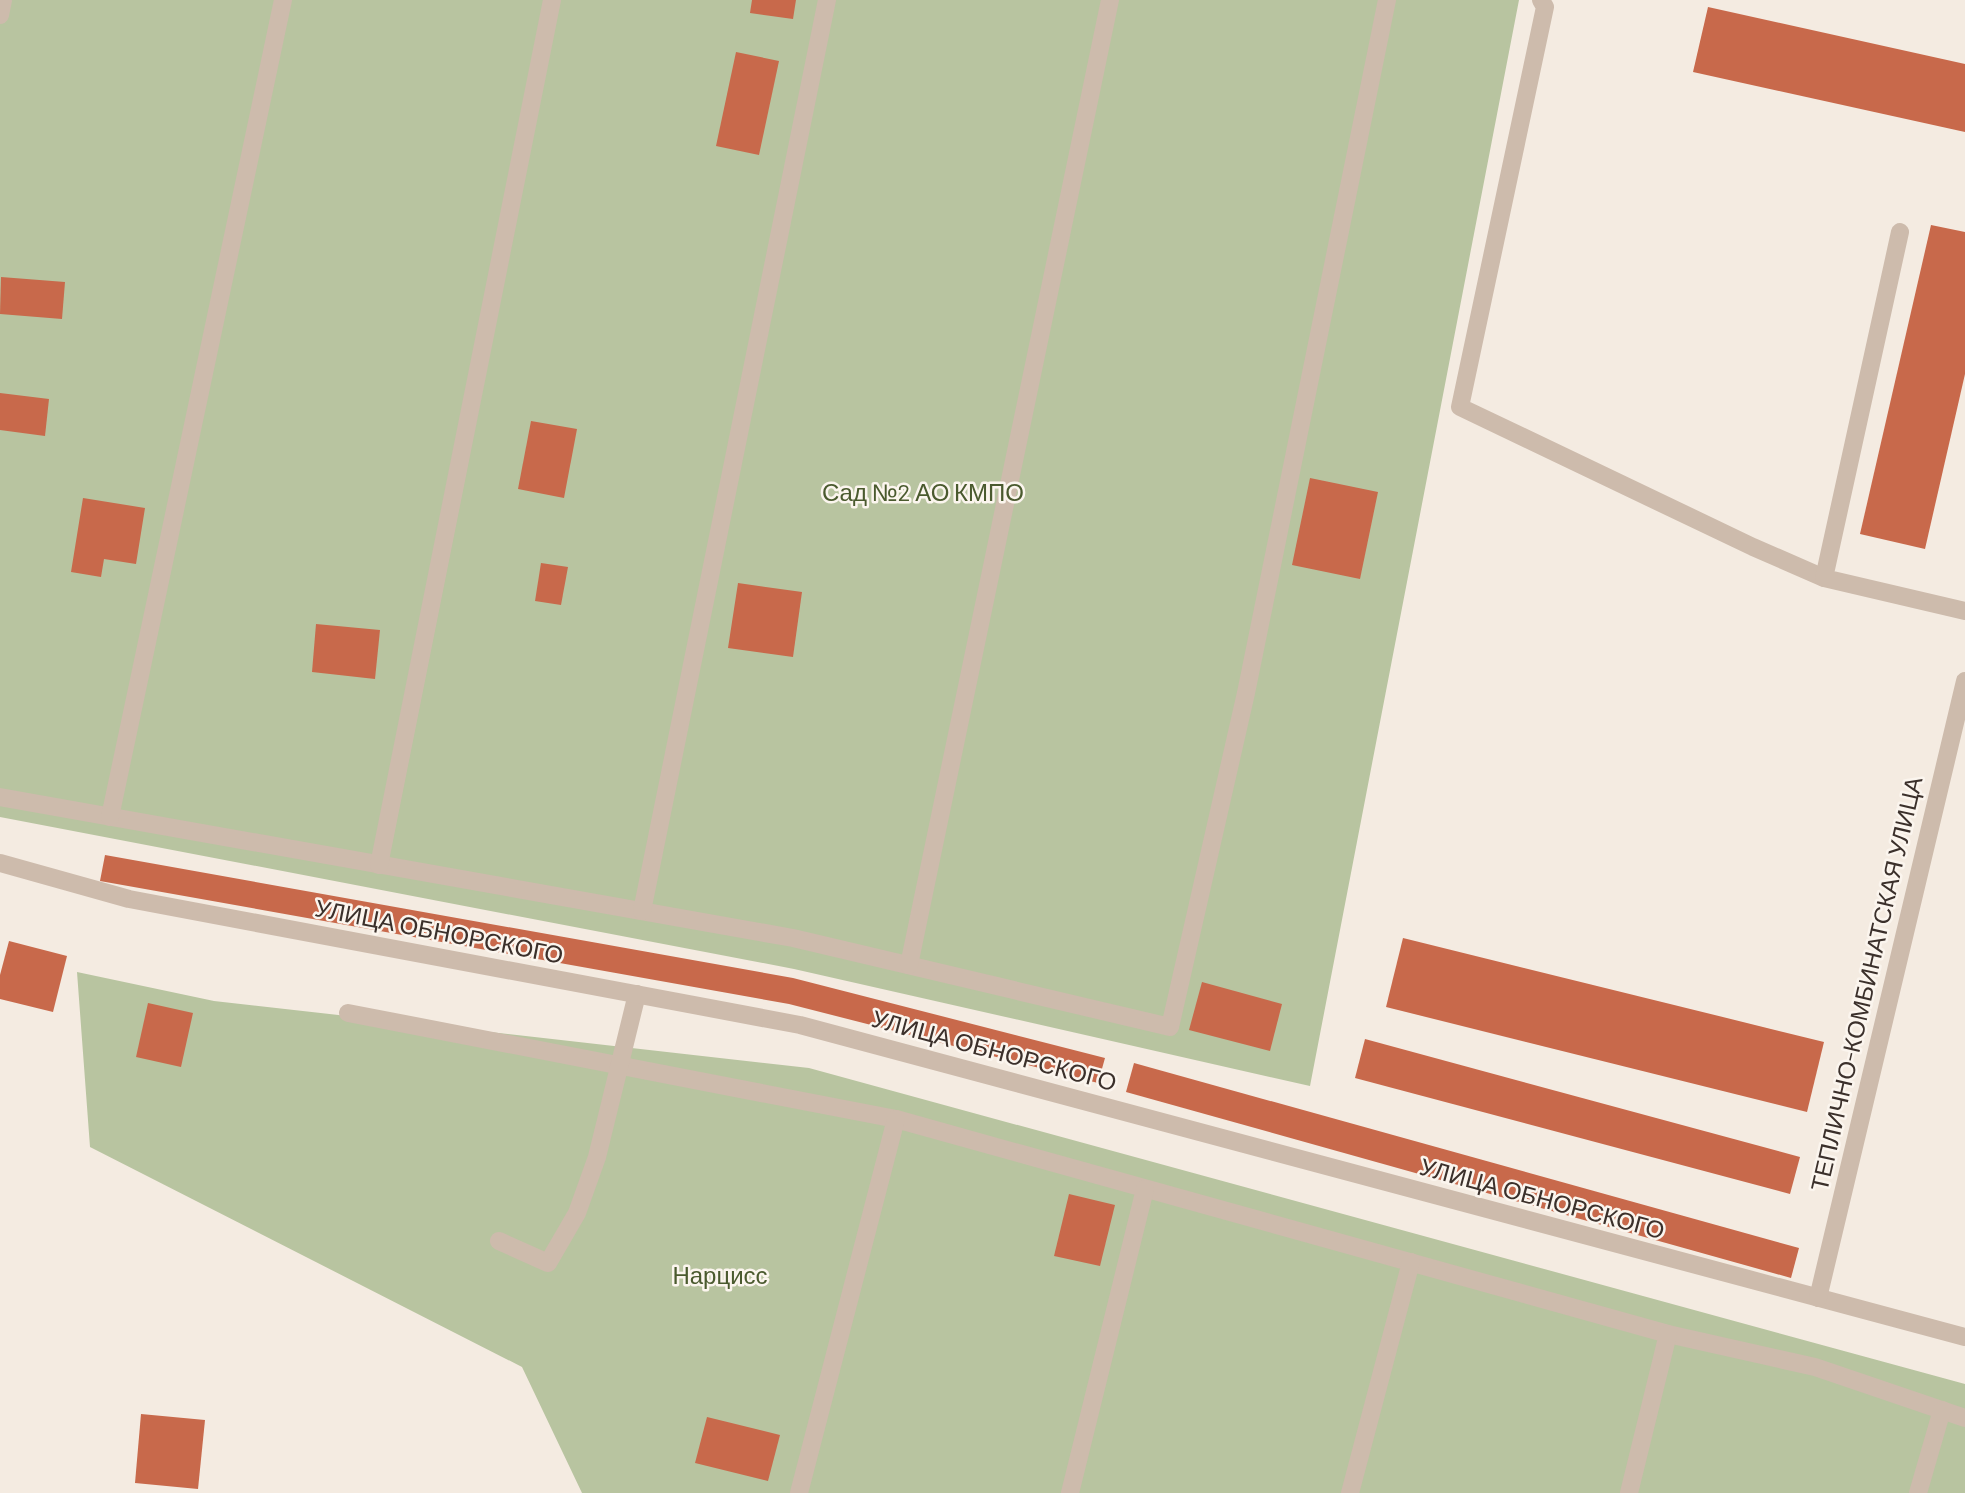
<svg xmlns="http://www.w3.org/2000/svg" width="1965" height="1493" viewBox="0 0 1965 1493" font-family="Barlow,sans-serif">
<style>
.green{fill:#b8c4a0}
.building{fill:#c8694b}
.lines{fill:none;stroke-linecap:round;stroke-linejoin:round}
.lane{stroke:#cdbbac;stroke-width:18}
.street{stroke:#cdbbac;stroke-width:18}
.labels{text-anchor:middle;stroke-width:5;stroke-linejoin:round;paint-order:stroke}
.park-label{font-size:24px;fill:#4a5a2e;stroke:#fbf5ee}
.street-label{font-size:24px;fill:#3b302b;stroke:#fbf5ee}
</style>
<rect width="100%" height="100%" fill="#f4ebe1"/>
<g class="green">
<polygon points="0,0 1519,0 1310,1086 794,969 0,817"/>
<polygon points="77,972 214,1001 809,1068 1965,1384 1965,1493 582,1493 522,1367 90,1147"/>
</g>
<g class="building">
<polygon points="752,0 796,0 793,19 750,13"/>
<polygon points="1708,7 1965,64 1965,132 1693,72"/>
<polygon points="736,52 779,61 759,155 716,146"/>
<polygon points="1931,225 1965,232 1965,374 1925,549 1860,534"/>
<polygon points="1,277 65,282 62,319 0,314"/>
<polygon points="0,393 49,399 45,436 0,430"/>
<polygon points="531,421 577,429 564,498 518,489"/>
<polygon points="1310,478 1378,492 1360,579 1292,565"/>
<polygon points="83,498 145,508 136,564 104,559 101,577 71,572"/>
<polygon points="541,563 568,567 561,605 535,601"/>
<polygon points="738,583 802,592 793,657 728,648"/>
<polygon points="316,624 380,630 375,679 312,672"/>
<polygon points="105,855 793,978 1105,1058 1098,1083 789,1004 100,881"/>
<polygon points="1403,938 1824,1042 1807,1112 1386,1007"/>
<polygon points="9,941 67,956 53,1012 0,999 0,975"/>
<polygon points="1202,982 1282,1004 1270,1051 1189,1030"/>
<polygon points="148,1003 193,1013 181,1067 136,1057"/>
<polygon points="1365,1039 1800,1157 1790,1194 1355,1078"/>
<polygon points="1134,1063 1799,1248 1791,1278 1126,1092"/>
<polygon points="1069,1194 1115,1205 1100,1266 1054,1256"/>
<polygon points="141,1414 205,1420 198,1489 135,1483"/>
<polygon points="707,1417 780,1435 768,1481 695,1463"/>
</g>
<g class="lines">
<g class="lane">
<polyline points="1541,0 1545,7 1460,407 1753,547 1824,578"/>
<polyline points="0,15 3,0"/>
<polyline points="1900,232 1824,578 1965,611"/>
<polyline points="0,797 793,938 1170,1027 1246,693 1387,0"/>
<polyline points="110,817 283,0"/>
<polyline points="379,865 552,0"/>
<polyline points="642,911 827,0"/>
<polyline points="909,965 1110,0"/>
<polyline points="348,1013 896,1119 1668,1334 1815,1367 1965,1418"/>
<polyline points="499,1241 548,1263 577,1213 597,1157 637,994"/>
<polyline points="799,1493 896,1119"/>
<polyline points="1070,1493 1145,1189"/>
<polyline points="1350,1493 1411,1262"/>
<polyline points="1629,1493 1668,1334"/>
<polyline points="1918,1493 1942,1410"/>
</g>
<g class="street">
<polyline points="0,863 129,899 800,1025 1965,1337"/>
<polyline points="1818,1298 1965,681"/>
</g>
</g>
<g class="labels">
<g class="park-label">
<text x="923" y="501">Сад №2 АО КМПО</text>
<text x="720" y="1284">Нарцисс</text>
</g>
<g class="street-label">
<text transform="translate(439 932) rotate(11)" y="8">УЛИЦА ОБНОРСКОГО</text>
<text transform="translate(1867 984) rotate(-77)" y="8">ТЕПЛИЧНО-КОМБИНАТСКАЯ УЛИЦА</text>
<text transform="translate(994 1051) rotate(15)" y="8">УЛИЦА ОБНОРСКОГО</text>
<text transform="translate(1542 1199) rotate(15)" y="8">УЛИЦА ОБНОРСКОГО</text>
</g>
</g>
</svg>
